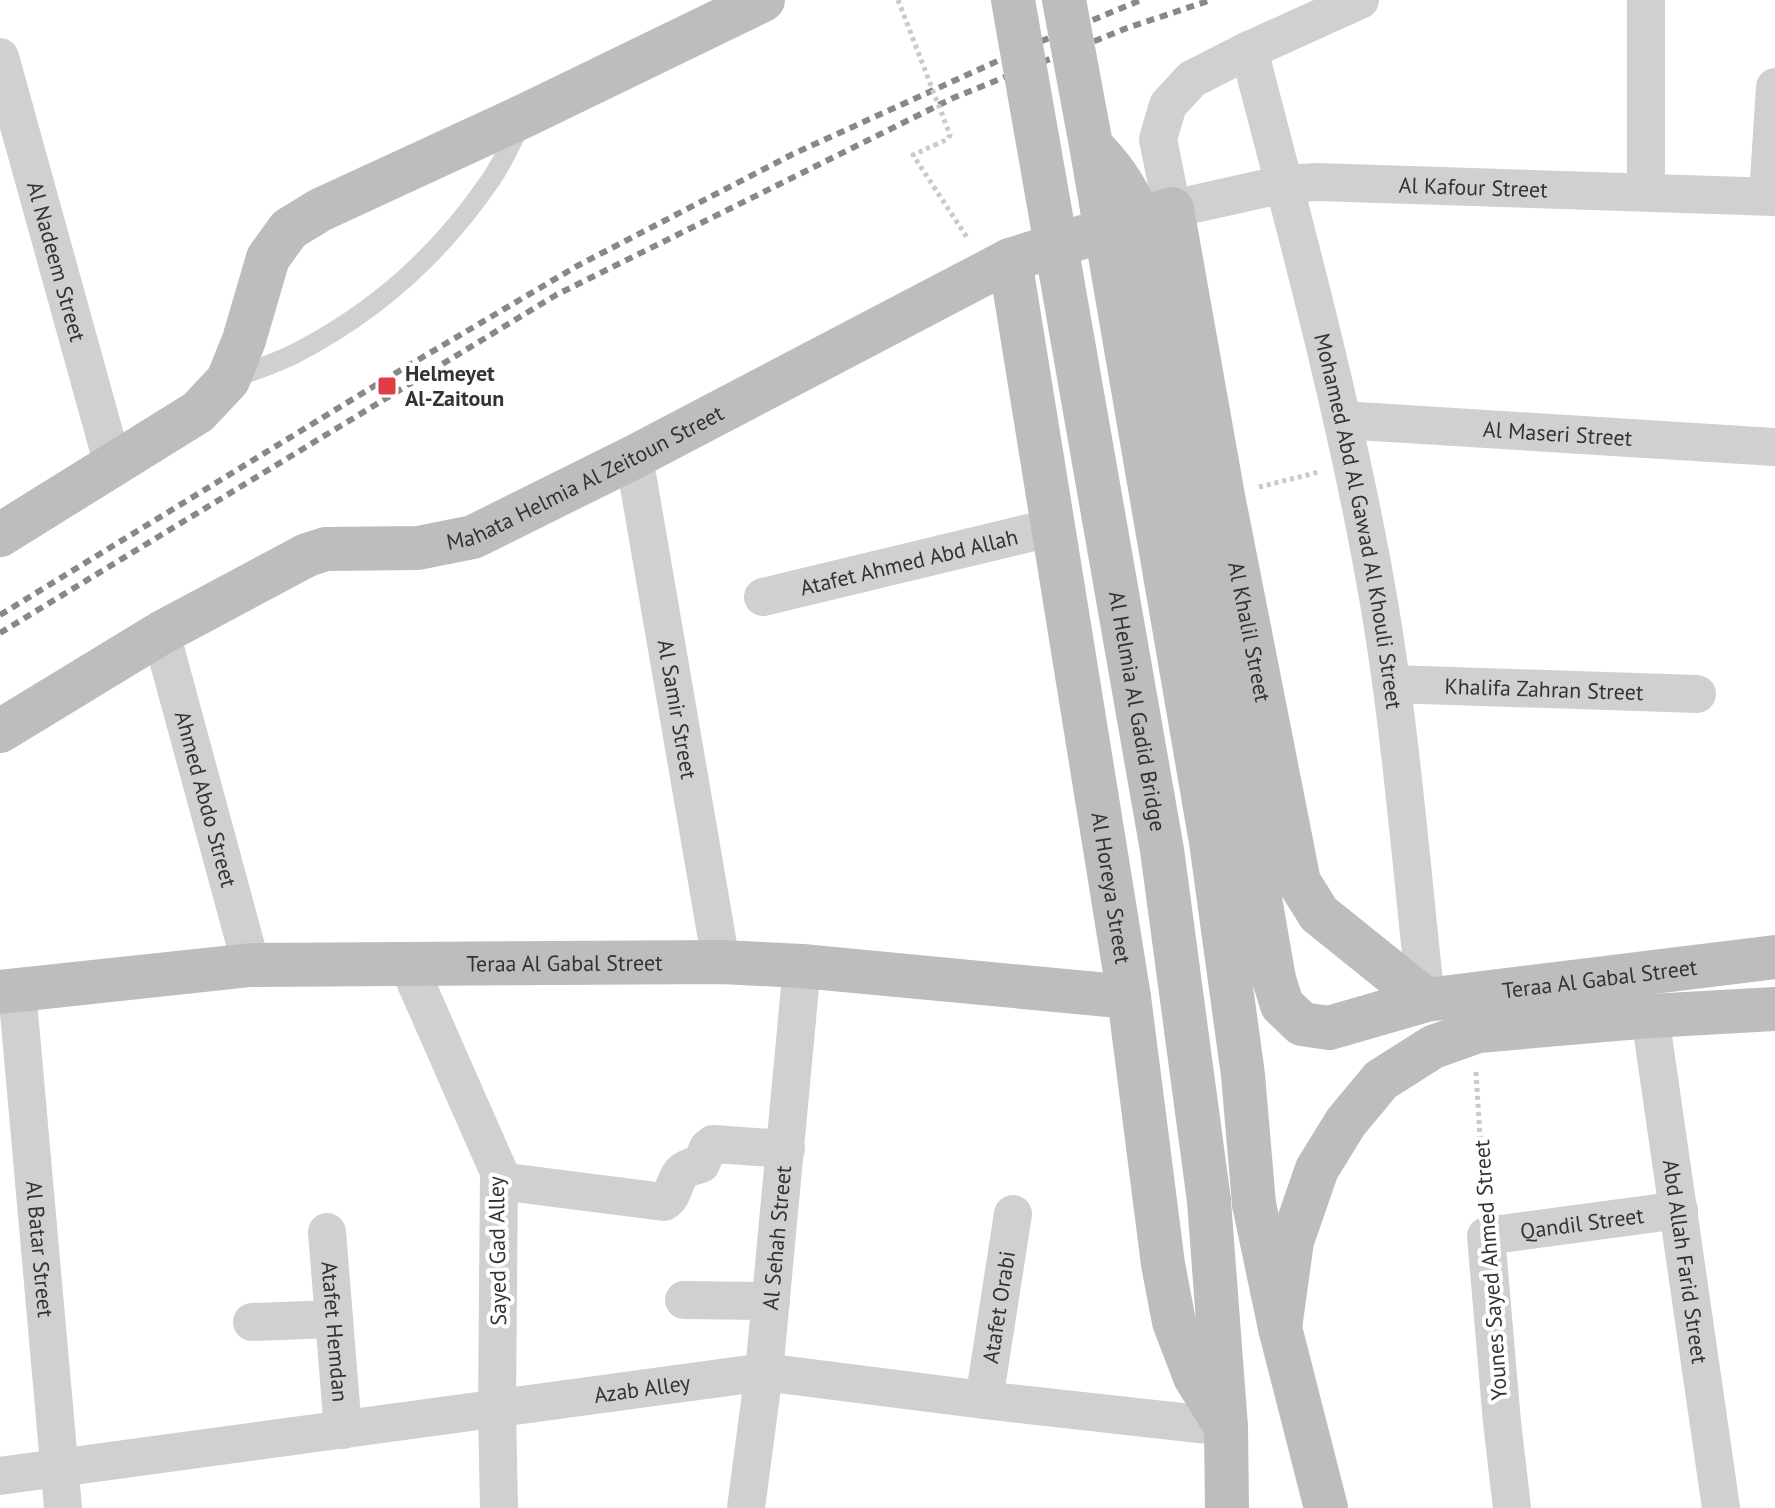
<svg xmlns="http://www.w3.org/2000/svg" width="1775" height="1508" viewBox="0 0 1775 1508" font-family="'PT Sans',sans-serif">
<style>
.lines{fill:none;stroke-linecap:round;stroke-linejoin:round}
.path{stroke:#cacaca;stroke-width:5;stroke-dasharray:4 4;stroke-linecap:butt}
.lane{stroke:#d0d0d0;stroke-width:20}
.street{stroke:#d0d0d0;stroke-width:38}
.secondary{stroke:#bdbdbd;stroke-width:44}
.rail{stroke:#888;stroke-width:6;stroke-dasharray:8 6;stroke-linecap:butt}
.path-bridge{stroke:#cacaca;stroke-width:5;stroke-dasharray:4 4;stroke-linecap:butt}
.secondary-bridge{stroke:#bdbdbd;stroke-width:44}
.poi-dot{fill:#e13d45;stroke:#fff;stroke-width:3}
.labels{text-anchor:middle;stroke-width:8;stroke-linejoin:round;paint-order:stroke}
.street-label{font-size:22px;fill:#333;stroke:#fff}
.poi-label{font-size:22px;font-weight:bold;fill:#333;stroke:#fff;text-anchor:start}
</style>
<rect width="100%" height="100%" fill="#fff"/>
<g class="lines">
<g class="path">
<polyline points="937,144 913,155 968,239"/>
<polyline points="1259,487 1319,472"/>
<polyline points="1476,1072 1484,1202"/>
</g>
<path class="lane" d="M231,379C252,371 274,364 294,354C376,312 440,255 492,178C503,162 511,142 521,125"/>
<g class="street">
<path id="s1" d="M1360,0L1249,50L1192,79L1168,105L1158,139L1172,209L1284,184L1317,182L1775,197"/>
<path id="s2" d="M1249,50C1296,231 1346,413 1378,597C1401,730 1411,865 1426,1000"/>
<path id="s3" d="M0,57L113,465"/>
<polyline points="1646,192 1646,0"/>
<polyline points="1768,196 1775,87"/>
<path id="s4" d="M1342,420L1775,447"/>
<path id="s5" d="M634,457L721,962"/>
<path id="s6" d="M763,597L1054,527"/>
<path id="s7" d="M161,633L251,965"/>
<path id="s8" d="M1392,684L1697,694"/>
<polyline points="408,965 499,1172 497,1409 499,1508"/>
<path id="s9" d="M17,990L63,1508"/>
<path id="s10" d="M1650,1016L1721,1508"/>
<path d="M499,1181L664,1202C675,1195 673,1182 682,1172C687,1167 695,1166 701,1164L708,1148L713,1144L786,1149"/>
<path id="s11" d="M327,1232L343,1430"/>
<polyline points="684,1300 771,1301"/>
<polyline points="252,1322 334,1319"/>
<path id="s12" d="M984,1400L1013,1214"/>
<path id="s13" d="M0,1476L764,1372L984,1400L1226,1427"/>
<path id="s14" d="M746,1508L764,1372L802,966"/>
<path id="s15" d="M1512,1508L1502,1422L1486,1236L1679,1210"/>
</g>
<g class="secondary">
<path id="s16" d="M1010,260L1129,997L1163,1264L1174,1322L1195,1377L1226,1427"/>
<polyline points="0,535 198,412 228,380 244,340 268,258 289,229 320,210 526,115 763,0"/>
<path id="s17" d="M0,731L161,633L307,555L326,549L418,548L473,537L634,457L1010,260L1172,209L1223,496L1299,882L1319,914L1426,1000"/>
<path id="s18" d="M1274,979L1282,1005L1302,1024L1329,1028L1426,1000L1775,957"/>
<path id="s19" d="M0,992L251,965L721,962L802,966L1129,997"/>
<polyline points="1209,1201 1226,1427 1227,1508"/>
<polyline points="1254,1204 1280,1328 1326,1508"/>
<polyline points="1280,1328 1292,1241 1317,1169 1346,1122 1381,1080 1433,1047 1478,1031 1650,1016 1775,1009"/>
</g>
<g class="rail">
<polyline points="0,615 384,380 577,266 793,154 1037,43 1141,0"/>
<polyline points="0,633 556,295 953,98 1127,28 1211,0"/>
</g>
<polyline class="path-bridge" points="898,0 950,135 948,139 937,144"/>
<g class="secondary-bridge">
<path id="s20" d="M1013,0L1162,850L1209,1201"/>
<polyline points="1064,0 1091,145 1211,842 1243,1075 1254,1204"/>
<path d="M1096,151C1119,175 1131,197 1143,227L1274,979"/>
</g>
</g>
<rect class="poi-dot" x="377" y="376" width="20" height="20" rx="4"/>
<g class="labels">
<g class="street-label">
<text dy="8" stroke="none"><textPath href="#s1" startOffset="632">Al Kafour Street</textPath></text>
<text dy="8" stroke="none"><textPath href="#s3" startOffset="212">Al Nadeem Street</textPath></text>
<text dy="8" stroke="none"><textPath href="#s4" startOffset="216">Al Maseri Street</textPath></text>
<text dy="8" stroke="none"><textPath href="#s17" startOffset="648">Mahata Helmia Al Zeitoun Street</textPath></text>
<text dy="8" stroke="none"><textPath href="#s2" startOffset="484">Mohamed Abd Al Gawad Al Khouli Street</textPath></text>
<text dy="8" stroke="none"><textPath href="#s6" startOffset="150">Atafet Ahmed Abd Allah</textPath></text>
<text dy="8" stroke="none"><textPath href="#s17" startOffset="1726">Al Khalil Street</textPath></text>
<text dy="8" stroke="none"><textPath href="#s8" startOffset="152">Khalifa Zahran Street</textPath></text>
<text dy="8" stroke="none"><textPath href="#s5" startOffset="256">Al Samir Street</textPath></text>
<text dy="8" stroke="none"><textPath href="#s20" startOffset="722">Al Helmia Al Gadid Bridge</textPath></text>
<text dy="8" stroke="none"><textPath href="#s7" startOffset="172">Ahmed Abdo Street</textPath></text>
<text dy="8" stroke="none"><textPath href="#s16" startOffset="636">Al Horeya Street</textPath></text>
<text dy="8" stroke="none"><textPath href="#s19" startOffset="566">Teraa Al Gabal Street</textPath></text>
<text dy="8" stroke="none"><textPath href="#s18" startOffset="358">Teraa Al Gabal Street</textPath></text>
<text dy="8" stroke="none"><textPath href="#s15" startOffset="370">Qandil Street</textPath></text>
<text dy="8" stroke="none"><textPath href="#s14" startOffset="272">Al Sehah Street</textPath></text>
<text dy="8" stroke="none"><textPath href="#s9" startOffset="260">Al Batar Street</textPath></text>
<text transform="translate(497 1251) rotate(-91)" y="8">Sayed Gad Alley</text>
<text dy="8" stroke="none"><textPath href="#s10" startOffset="248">Abd Allah Farid Street</textPath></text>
<text transform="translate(1490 1270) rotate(-94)" y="8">Younes Sayed Ahmed Street</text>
<text dy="8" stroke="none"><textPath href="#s12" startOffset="94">Atafet Orabi</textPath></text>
<text dy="8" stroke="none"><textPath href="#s11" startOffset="100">Atafet Hemdan</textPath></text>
<text dy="8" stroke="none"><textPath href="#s13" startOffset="648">Azab Alley</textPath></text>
</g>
<g class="poi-label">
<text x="405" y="381">Helmeyet<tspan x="405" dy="25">Al-Zaitoun</tspan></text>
</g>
</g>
</svg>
